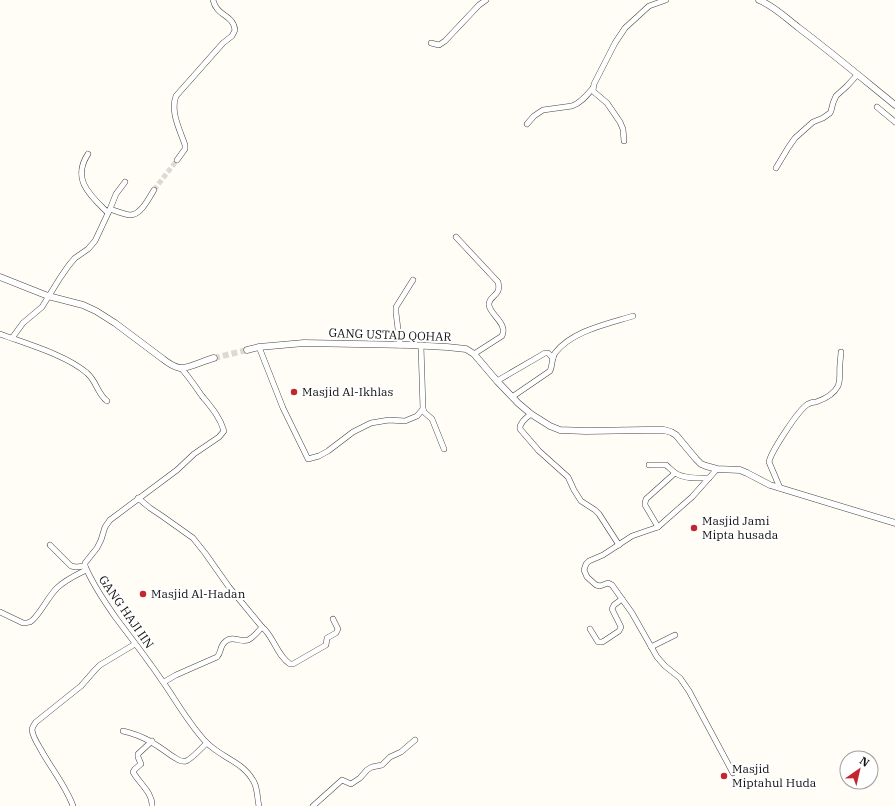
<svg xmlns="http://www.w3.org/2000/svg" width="895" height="806" viewBox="0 0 895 806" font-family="'IBM Plex Serif',serif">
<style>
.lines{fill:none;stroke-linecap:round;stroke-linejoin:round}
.minor-tunnel{stroke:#dbdad3;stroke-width:5;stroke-dasharray:5 2.5;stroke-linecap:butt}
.tertiary-tunnel{stroke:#dbdad3;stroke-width:6;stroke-dasharray:6 3;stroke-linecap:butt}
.minor-casing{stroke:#444;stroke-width:6}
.tertiary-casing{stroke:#444;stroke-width:7}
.minor{stroke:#fff;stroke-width:5}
.tertiary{stroke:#fff;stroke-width:6}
.poi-dot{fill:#c4262e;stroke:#fff;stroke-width:1.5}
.labels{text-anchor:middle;stroke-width:4;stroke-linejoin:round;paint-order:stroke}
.street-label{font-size:12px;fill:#111;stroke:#fff}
.poi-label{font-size:12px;fill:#111;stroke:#fff;text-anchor:start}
</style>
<rect width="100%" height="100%" fill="#fffdf5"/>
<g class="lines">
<polyline class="minor-tunnel" points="154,190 177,160"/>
<polyline class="tertiary-tunnel" points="214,358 247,350"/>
<defs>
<g id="minor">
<polyline points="431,43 439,45 445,41 479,5 486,0"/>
<polyline points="877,107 895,122"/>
<path d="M527,124L534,116L543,110L572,106C581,103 587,95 593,88"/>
<polyline points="624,141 623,129 620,122 607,103 594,92 593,90 594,84 615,43 625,28 649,6 666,0"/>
<path d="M88,154C71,180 91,196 108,213"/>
<path d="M177,160L185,149V145C180,130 170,112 176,96L223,43L232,36L235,30C233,14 217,17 213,0"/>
<polyline points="776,168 788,148 795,138 813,122 823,118 830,113 831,111 833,103 836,96 847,86 857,75"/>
<path d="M110,209C116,211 123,214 130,215C141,215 149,198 154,190"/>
<path d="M456,237L498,282C502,297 488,295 489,305C490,315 508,323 502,336L474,354"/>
<path d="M0,334C27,344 66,355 87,373C97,382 97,393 107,401"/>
<polyline points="12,338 23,323 42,307 60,278 69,265 75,258 88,249 95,241 110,209 116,194 125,182"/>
<polyline points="400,345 396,313 396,307 413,280"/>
<polyline points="421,346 423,409 424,412 432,419 444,449"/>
<polyline points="259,347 283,408 308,459 319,456 328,451 353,432 371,423 389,420 405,421 417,416 423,409"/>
<path d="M181,368C189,377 195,386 202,396C211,407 220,417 224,431L219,437L194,454L177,470L110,520L105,527L101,540L97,548L85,563V566C93,585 104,601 116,618C132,639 148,660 163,682C177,702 189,724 206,742C221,758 243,761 254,782C258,790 257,798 259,806"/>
<polyline points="497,381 545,353 548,353 553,358"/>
<path d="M512,397L550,371C553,365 551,359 555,353C572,331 607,324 633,316"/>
<path d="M531,414C526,418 519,423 520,429L539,451L568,477L574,490L581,501L595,510L599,514L619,545"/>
<path d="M649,465H666C670,468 673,472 677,474C686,479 699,478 709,478"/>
<polyline points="717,469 692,497 658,527 632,536 603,555 589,561 586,564 584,570 587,577 596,585 600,586 608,583 612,585 632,613 657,657 665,666 680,678 689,691 733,773"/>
<path d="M780,488L769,462C771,452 798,410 808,404C810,403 813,402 816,402C825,399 834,394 838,386C841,379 839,371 840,364C840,360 841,356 841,352"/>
<path d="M138,498L150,508L162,516L193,538L205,553L229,587L262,627C258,632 254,637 248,640C241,643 233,635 226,641C219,646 222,652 217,657L176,675L164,682"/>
<polyline points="658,527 645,505 645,503 646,499 675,473"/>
<polyline points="50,545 71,566 76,567 85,566"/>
<path d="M0,612L23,623C26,623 27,623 30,622C38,618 49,595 57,588C65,580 76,575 86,570"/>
<path d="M262,627C273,635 277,656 290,664H293L326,645L327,638L336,633L338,629L333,619"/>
<polyline points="590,629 598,642 602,642 604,641 619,631 621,627 612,609 614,605 622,599"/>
<polyline points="651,647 675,635"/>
<path d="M123,731C144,736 154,743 172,756C176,758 181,763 186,761C192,759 202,747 207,743"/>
<path d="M152,741L138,754V757L141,764L135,769L133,772C139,783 153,793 152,806"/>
<path d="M73,806C66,786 50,767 40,748C37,743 33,737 32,730C32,727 34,725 36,722L81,686L95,670L100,665L135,644"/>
<polyline points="313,806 342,780 351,784 360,778 367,770 372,767 382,765 390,757 401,752 415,740"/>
</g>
<g id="tertiary">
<path d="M759,0C774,6 786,18 799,28C832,53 863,79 895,105"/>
<path d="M0,277L48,296L83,305L96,311L115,323L163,359C168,363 174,367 180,368C188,369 205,360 214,358"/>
<polyline points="247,350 259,347 304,343 410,345 447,347 466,349 474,354 497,381 518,403 531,414 550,426 560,430 586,431 646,430 664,430 671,432 676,435 696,459 701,464 706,466 717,469 740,470 747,473 770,485 895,523"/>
</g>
</defs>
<use href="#minor" class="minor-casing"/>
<use href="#tertiary" class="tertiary-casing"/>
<use href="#minor" class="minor"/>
<use href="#tertiary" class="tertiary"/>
</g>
<g class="poi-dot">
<circle cx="294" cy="392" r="4"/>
<circle cx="694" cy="528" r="4"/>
<circle cx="143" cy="594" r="4"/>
<circle cx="724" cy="776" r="4"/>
</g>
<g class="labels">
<g class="street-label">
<text transform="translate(390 335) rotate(2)" y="4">GANG USTAD QOHAR</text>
<text transform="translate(126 612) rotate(55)" y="4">GANG HAJI IIN</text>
</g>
<g class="poi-label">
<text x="302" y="396">Masjid Al-Ikhlas</text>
<text x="702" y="525">Masjid Jami<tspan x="702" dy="14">Mipta husada</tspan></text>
<text x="151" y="598">Masjid Al-Hadan</text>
<text x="732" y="773">Masjid<tspan x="732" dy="14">Miptahul Huda</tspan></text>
</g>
</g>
<g transform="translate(859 770) rotate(34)"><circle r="19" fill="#ffffff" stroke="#a0a0a0"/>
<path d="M0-3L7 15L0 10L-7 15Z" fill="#c4262e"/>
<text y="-6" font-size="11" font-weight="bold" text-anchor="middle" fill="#111111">N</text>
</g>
</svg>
